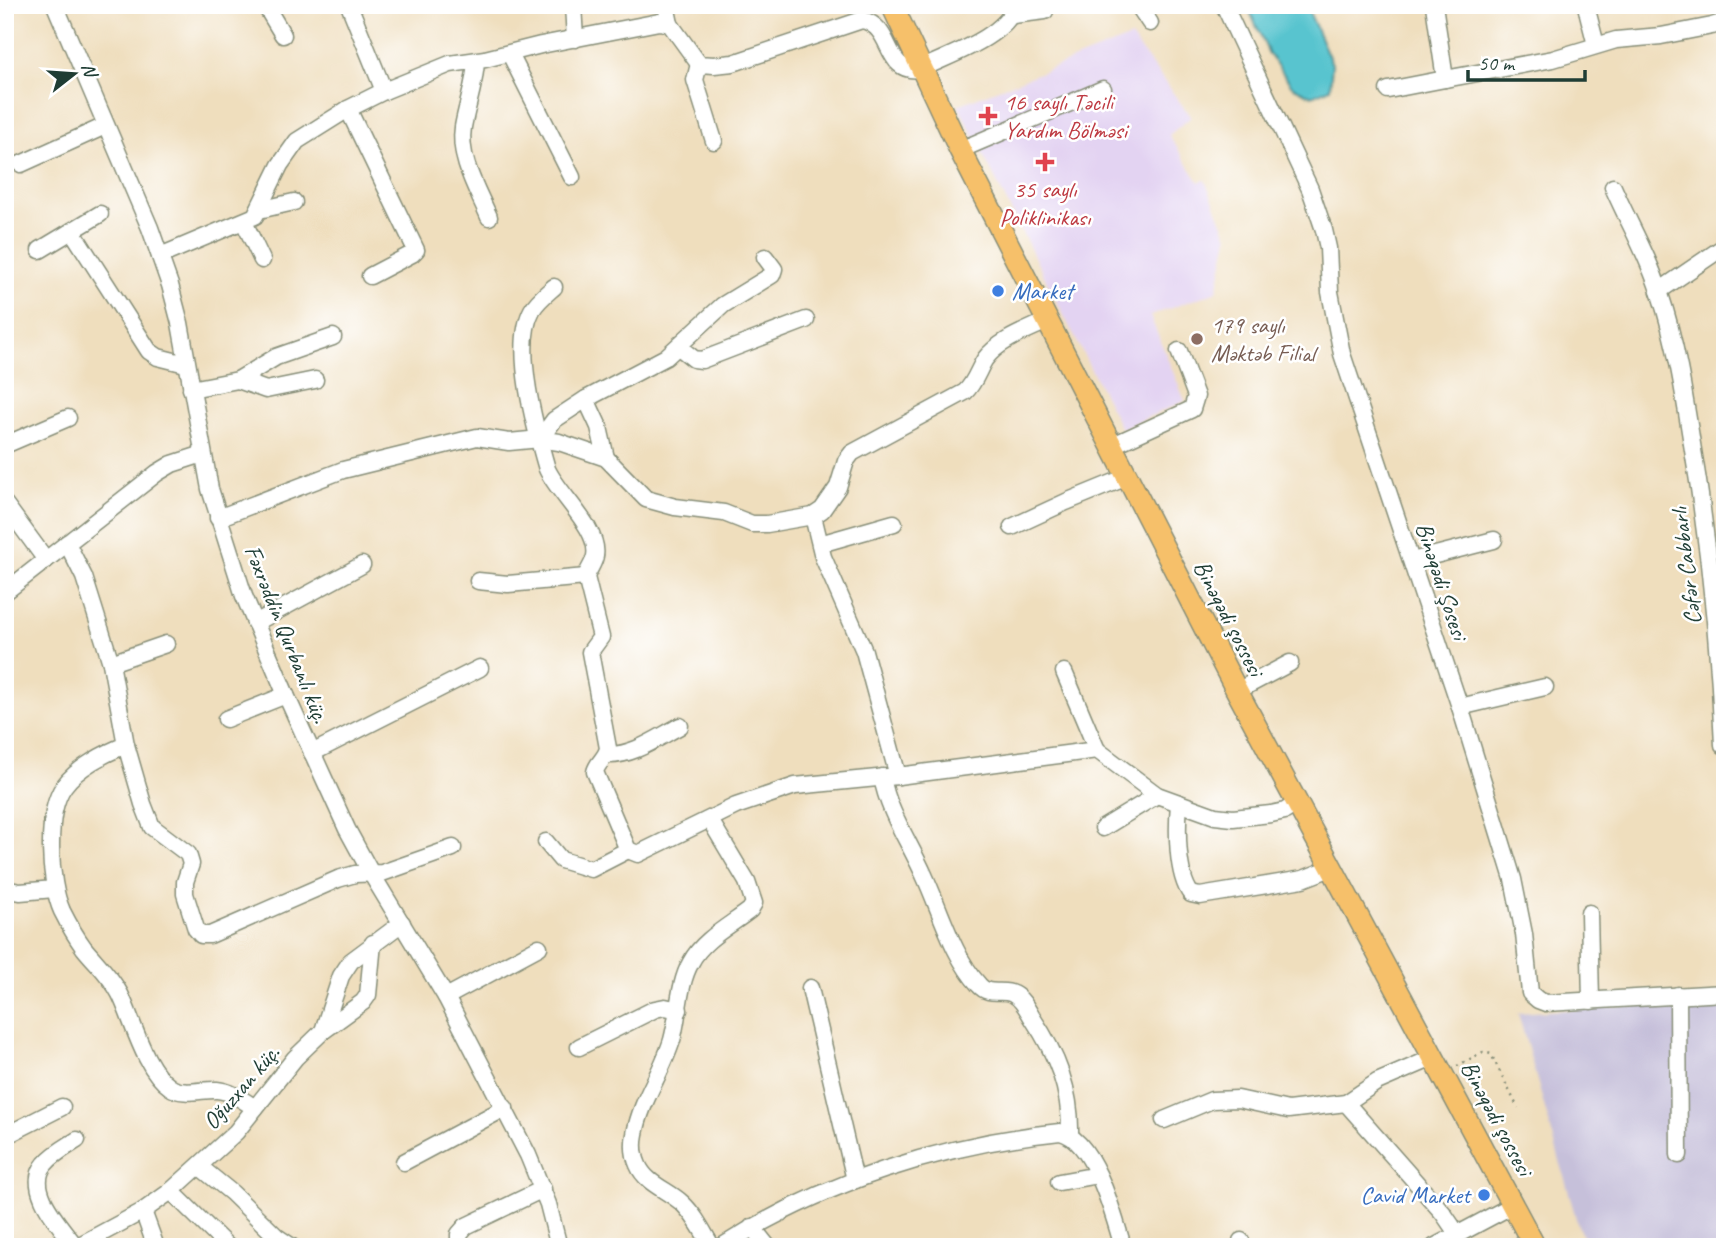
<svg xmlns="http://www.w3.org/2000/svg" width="1730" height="1252" viewBox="0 0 1730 1252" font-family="Caveat,sans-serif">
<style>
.built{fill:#e3d3f2}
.industrial{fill:#c6c0da}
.water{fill:#58c4cf;stroke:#3c8082;stroke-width:2}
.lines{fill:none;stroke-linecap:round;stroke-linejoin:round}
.minor-casing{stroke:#878e78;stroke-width:19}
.major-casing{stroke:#878e78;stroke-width:24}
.path{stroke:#878e78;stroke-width:2.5;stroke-dasharray:2 5;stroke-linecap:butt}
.minor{stroke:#fff;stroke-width:16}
.major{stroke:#f6c06b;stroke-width:21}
.health-dot{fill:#e0444e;stroke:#fff;stroke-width:2.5}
.shop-dot{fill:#3f7fe0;stroke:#fff;stroke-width:2.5}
.education-dot{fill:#8d6e63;stroke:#fff;stroke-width:2.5}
.labels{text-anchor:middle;stroke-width:5;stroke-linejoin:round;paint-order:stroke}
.health-label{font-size:24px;fill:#be3a42;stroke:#fff;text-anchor:start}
.shop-label{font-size:24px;fill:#366cbe;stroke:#fff;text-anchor:start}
.education-label{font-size:24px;fill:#785e54;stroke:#fff;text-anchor:start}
.street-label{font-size:24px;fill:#1f3d34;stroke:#fff}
</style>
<rect width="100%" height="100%" fill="#fff"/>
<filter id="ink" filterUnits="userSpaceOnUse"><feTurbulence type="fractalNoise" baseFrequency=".0143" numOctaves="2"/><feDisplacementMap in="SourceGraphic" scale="14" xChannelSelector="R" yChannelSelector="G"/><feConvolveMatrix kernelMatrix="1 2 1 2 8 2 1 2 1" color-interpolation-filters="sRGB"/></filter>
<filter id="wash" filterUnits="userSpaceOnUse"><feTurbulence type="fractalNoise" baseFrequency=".00686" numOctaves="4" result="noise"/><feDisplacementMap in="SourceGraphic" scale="28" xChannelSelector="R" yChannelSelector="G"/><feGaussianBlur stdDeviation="1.57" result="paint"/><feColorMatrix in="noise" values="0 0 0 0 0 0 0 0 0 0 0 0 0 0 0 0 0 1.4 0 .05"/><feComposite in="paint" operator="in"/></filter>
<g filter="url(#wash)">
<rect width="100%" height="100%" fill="#efdebd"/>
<polygon class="built" points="1131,37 1191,117 1169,135 1199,182 1205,180 1228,237 1217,291 1150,316 1185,401 1121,429 958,105"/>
<polygon class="industrial" points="1661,1004 1725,1004 1725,1247 1589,1247 1579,1229 1518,1013"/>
<polygon class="water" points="1247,5 1306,5 1332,64 1330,88 1312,96 1292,86 1269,54"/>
</g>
<g filter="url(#ink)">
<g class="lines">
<defs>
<g id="minor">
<polyline points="55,5 150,228 170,285 180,323 210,489 244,596 286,695 347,829 371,873 446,997 528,1155 548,1204 559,1247"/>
<polyline points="265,5 283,35"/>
<polyline points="349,5 384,91"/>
<polyline points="573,5 575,39"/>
<polyline points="666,5 670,24"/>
<polyline points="1138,5 1150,23"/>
<polyline points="1224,5 1310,189 1324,230 1328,248 1330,292 1342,354 1460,707 1513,879 1524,934 1530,993 1538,1000 1546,1003 1725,993"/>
<polyline points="1434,5 1445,79 1553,59 1616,40 1661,36 1712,26 1725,22"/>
<polyline points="1586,6 1596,45"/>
<polyline points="1013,15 1045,11"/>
<polyline points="510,54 572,177"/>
<path d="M476,61C475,85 467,104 463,127C458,158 477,189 489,217"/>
<polyline points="699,64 695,80 714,141"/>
<polyline points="1388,90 1445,79"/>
<polyline points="348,109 416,250 412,254 370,276"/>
<polyline points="960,150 1103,89"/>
<polyline points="21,164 105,126"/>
<path d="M1613,187C1628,222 1649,257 1660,294C1676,342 1684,393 1692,444C1709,544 1719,643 1723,745"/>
<polyline points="259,210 294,202"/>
<polyline points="244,222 262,260"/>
<polyline points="72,231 149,351 158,357 186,364"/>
<polyline points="40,250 100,214"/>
<path d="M160,256L255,216L280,165L297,141L348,109L384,91L450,64L485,59L541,45L659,22L670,24L699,64L714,65L733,63L862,20C895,27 883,75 921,69C951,54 1004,38 1016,5"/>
<path d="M554,287C546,294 537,301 532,310C512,347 536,431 547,469C558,494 600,529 595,556C594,563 588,570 586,577L601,637L590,652L608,748C606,759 597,762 595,772L628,850L638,854L736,806L795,786L898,776L1097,750L1157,795L1215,816L1233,818L1271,814L1285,811L1296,804"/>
<polyline points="1659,291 1725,246"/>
<polyline points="679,347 694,359 702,360 806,320"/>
<polyline points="238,380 266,390 315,380"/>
<polyline points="191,389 238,380 276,357 333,337"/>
<polyline points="586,399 599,427 606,458"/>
<polyline points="540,439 554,420 586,399 666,357 723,305 772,275 774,269 765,257"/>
<polyline points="5,445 68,418"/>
<polyline points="1111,446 1192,409 1196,396 1179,351"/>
<polyline points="5,504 46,560"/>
<polyline points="813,516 823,557 864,651 898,776"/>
<path d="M218,518L343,470L477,437L509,442L540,439L559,442L606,458L646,499L675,507L724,513L752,524H767L813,516L822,510L838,487L846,461L852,453L965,392C975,383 978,370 985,359C999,340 1026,331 1047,321"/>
<polyline points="1012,527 1066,502 1127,477"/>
<polyline points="67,543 84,577 111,663 126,745 143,804 152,827 188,854 191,864 185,882 185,894 196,929 201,935 210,935 338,879 355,874 382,873 453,848"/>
<polyline points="820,544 894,523"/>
<polyline points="1412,561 1494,540"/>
<polyline points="478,581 508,584 586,577"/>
<polyline points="5,592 157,473 172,464 203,454"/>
<polyline points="255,623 362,565"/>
<polyline points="111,663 166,644"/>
<polyline points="1064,672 1097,750"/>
<polyline points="1237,691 1290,663"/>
<polyline points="1460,707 1545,687"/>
<polyline points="226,719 286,695"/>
<path d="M126,745C105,753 77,768 64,786C45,813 49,882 62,911C68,923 76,937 84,948C96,963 111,976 120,994C133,1020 144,1069 170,1087C182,1096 203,1089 217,1090C231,1091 244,1101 255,1108"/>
<polyline points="312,753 480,668"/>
<path d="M607,755C633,756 657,738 680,726"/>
<path d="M882,777C888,812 910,843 924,875C940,909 953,957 979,985C989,997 1002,988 1013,994C1023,999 1028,1011 1033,1019C1057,1055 1071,1090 1070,1134"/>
<path d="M1179,803C1177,827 1176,874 1191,894L1200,896L1303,879L1331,868"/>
<path d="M710,820L747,882L754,903L750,910C731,925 702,940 691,962C678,985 679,1015 672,1040C662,1073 641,1100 635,1134C633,1144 634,1156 638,1165C646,1184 668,1190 682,1203C695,1215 703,1232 712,1247"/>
<polyline points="1103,828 1157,795"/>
<polyline points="546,842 561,860 591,869 628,850"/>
<polyline points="5,889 20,892 54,889"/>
<polyline points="1589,913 1591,1001"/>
<polyline points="810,988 855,1180"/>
<polyline points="1678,995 1679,1155"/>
<polyline points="446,997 539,947"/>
<polyline points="323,1031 363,1002 368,995 373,943"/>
<polyline points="579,1047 655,1009 665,1007 679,1010"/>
<polyline points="1346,1103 1443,1213 1458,1235"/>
<polyline points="1164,1120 1212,1100 1238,1099 1288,1110 1346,1103 1377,1082 1435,1057"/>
<polyline points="5,1136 62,1107"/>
<polyline points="404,1162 505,1108"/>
<polyline points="200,1167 232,1193 277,1237 292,1247"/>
<polyline points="1059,1182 1098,1175"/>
<polyline points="171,1191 228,1247"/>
<polyline points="143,1211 156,1247"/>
<polyline points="752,1227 768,1247"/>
<polyline points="1241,1241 1243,1247"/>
<polyline points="76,1247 143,1211 171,1191 236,1132 295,1058 323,1031 341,976 351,961 402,923"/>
<path d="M76,1247C61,1226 24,1189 45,1164C53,1154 66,1147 77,1140"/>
<polyline points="459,1247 459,1234 466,1226 543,1189"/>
<path d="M721,1247C820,1183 943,1144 1060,1132C1094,1139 1114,1216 1123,1247"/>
<polyline points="1434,1247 1513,1205"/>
</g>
<polyline id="major" points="892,5 960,150 1237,691 1535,1247"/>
</defs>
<use href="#minor" class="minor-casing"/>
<use href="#major" class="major-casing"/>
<polyline class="path" points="1457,1066 1483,1052 1491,1054 1518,1108"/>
<use href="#minor" class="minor"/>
<use href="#major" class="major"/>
</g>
</g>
<g class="health-dot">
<path d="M984.5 105.5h7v7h7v7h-7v7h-7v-7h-7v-7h7z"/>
<path d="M1041.5 151.5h7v7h7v7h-7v7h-7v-7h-7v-7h7z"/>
</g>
<g class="shop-dot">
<circle cx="998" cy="291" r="7"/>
<circle cx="1484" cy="1195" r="7"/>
</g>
<circle class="education-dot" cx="1197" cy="339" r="7"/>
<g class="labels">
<g class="health-label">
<text x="1004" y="110">16 saylı Təcili<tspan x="1004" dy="28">Yardım Bölməsi</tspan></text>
<text x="1045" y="197" text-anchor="middle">35 saylı<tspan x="1045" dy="28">Poliklinikası</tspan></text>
</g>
<g class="shop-label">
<text x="1012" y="299">Market</text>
<text x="1470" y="1203" text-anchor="end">Cavid Market</text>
</g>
<g class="education-label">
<text x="1211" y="333">179 saylı<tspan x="1211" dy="28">Məktəb Filial</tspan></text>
</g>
<g class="street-label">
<text transform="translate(1686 566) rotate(-97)" y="8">Cəfər Cabbarlı</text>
<text transform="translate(1442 581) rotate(72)" y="8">Binəqədi Şosesi</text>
<text transform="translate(1229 618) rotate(63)" y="8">Binəqədi şossesi</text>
<text transform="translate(287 634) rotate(68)" y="8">Fəxrəddin Qurbanlı küç.</text>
<text transform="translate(241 1087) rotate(-49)" y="8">Oğuzxan küç.</text>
<text transform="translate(1497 1118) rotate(62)" y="8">Binəqədi şossesi</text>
</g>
</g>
<rect width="1730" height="1252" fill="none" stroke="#fff" stroke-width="28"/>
<g transform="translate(74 74) rotate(73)" stroke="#ffffff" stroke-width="5" paint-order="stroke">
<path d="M0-5L12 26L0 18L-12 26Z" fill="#1f3d34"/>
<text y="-10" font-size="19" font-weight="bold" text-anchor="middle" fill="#1f3d34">N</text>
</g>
<path d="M1468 70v10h117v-10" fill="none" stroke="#1f3d34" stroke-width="3.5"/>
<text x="1478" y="70" font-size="21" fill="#1f3d34" stroke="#ffffff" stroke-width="5" paint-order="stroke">50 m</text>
</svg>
